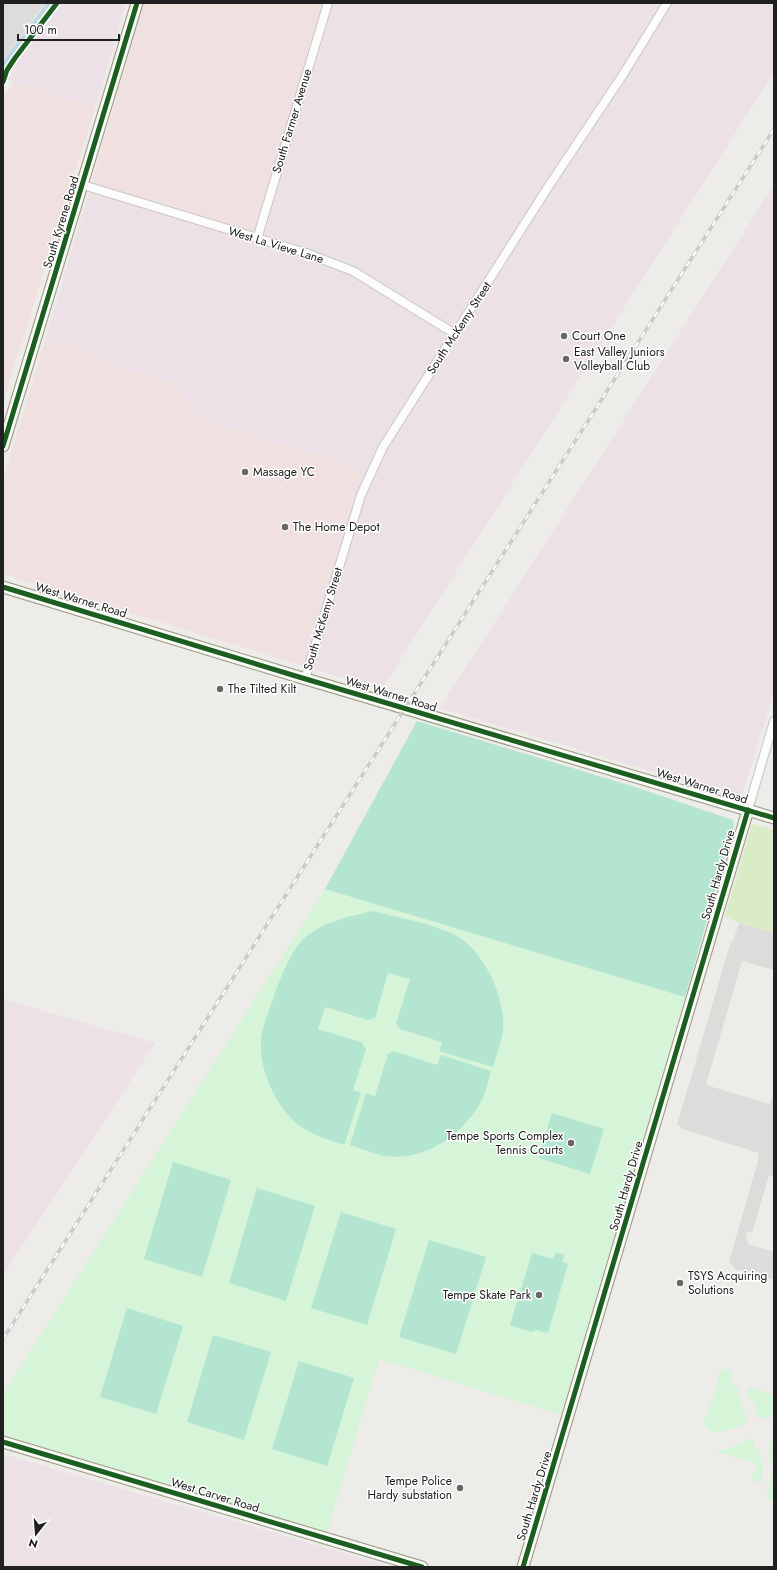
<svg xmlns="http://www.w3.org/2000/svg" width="777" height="1570" viewBox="0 0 777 1570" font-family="Jost,sans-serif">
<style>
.residential{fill:#dddcda}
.commercial{fill:#f0e0df}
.industrial{fill:#ece1e7}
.religious{fill:#dcdcda}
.grass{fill:#daebc7}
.park{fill:#d6f4d7}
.pitch{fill:#b3e5d1}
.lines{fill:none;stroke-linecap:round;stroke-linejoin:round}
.canal{stroke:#bcd9e2;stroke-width:7}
.street-casing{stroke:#c7c6c5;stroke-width:10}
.secondary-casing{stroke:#979880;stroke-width:13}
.street{stroke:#fcfcfc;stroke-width:8}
.secondary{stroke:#f3f4eb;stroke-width:11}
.rail-casing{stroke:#cbcbca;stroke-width:3.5}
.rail{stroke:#fff;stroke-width:2;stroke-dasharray:6;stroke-linecap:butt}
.cycleway-casing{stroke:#fff;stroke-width:8}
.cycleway{stroke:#1b5e20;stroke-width:5}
.poi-dot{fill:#686766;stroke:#fff;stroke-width:1.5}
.labels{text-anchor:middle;stroke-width:3;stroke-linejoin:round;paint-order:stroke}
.street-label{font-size:12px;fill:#202020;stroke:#fff}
.poi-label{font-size:12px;fill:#202020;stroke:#fff;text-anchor:start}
</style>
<rect width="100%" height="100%" fill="#eeece9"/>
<polygon class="residential" points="3,3 45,3 3,61"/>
<g class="commercial">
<polygon points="144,3 334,3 263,246 88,195"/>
<polygon points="14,81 95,108 3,402 3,96"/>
<polygon points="46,338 84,351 104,363 178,384 197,419 362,468 301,665 3,574 3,480"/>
</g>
<g class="industrial">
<polygon points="45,3 126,3 95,108 3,78 3,61"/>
<polygon points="334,3 774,3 774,72 381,690 301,665 362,468 197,419 177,384 104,363 84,351 46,338 88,195 263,246"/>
<polygon points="774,185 774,692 743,792 740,796 734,796 440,708"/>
<polygon points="3,999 155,1043 3,1275"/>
<polygon points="3,1454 391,1567 3,1567"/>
</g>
<polygon class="religious" points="739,923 774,933 774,970 742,961 706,1085 770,1104 774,1091 774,1177 769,1175 752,1233 747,1231 746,1237 748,1244 774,1252 774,1280 735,1269 729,1262 758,1161 758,1153 680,1128 681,1126 677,1125 731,941 733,941"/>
<polygon class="grass" points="752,824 774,830 774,933 739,923 725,916"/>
<g class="park">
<polygon points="325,889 685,997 561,1415 379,1359 327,1532 3,1435 3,1394"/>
<path d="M724,1369L731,1372V1385L738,1387V1394L747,1421C742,1428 719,1433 711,1432L703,1424L715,1393L720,1371Z"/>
<path d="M752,1388L774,1395V1415L767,1418H759L756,1413L755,1405C751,1400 748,1397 747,1389Z"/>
<polygon points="774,1436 774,1500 768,1498 767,1496 773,1467 768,1450"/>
<path d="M749,1439L753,1440L755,1449L759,1451C762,1462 764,1470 761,1482L753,1481L751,1479L757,1466L755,1463L721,1453L718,1450L729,1448Z"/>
</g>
<g class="pitch">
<polygon points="417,721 635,787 733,820 734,826 685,997 325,889"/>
<path d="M373,911C401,919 435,923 460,938C486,955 506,1000 503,1031C501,1043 496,1055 493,1067L439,1051L442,1042L400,1029L396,1024L410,979L388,973L375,1018L368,1020L325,1007L318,1029L361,1042L366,1049L353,1090L361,1093L344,1145C327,1139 308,1134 295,1122C274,1103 259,1068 261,1040C262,1027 271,1006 275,993C281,976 293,946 308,935C327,921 350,916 373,911Z"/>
<path d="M393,1051L437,1065L441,1055L491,1071C488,1082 485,1096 479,1105C460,1137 424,1161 385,1156C374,1154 362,1149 350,1145L366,1093L375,1096L388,1054Z"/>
<polygon points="552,1113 604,1129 590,1174 539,1158"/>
<polygon points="173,1162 231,1180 202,1277 144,1259"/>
<polygon points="257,1188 315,1206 286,1301 229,1283"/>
<polygon points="341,1212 396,1229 367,1325 311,1308"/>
<polygon points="429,1240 486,1257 456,1354 399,1337"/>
<polygon points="556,1252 564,1255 562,1262 568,1264 548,1333 536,1330 531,1332 510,1325 532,1253 553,1259"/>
<polygon points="127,1308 183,1326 156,1414 100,1397"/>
<polygon points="213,1335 271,1352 244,1440 187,1422"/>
<polygon points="299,1361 354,1378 327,1466 272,1449"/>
</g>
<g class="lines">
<polyline class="canal" points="3,67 51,3"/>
<defs>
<g id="street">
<polyline points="83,185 306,253 353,271 455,334"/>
<polyline points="257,239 328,3"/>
<polyline points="305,679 361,495 383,447 550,184 624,73 667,3"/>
<polyline points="748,810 774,721"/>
</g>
<g id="secondary">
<polyline points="3,446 137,3"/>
<polyline points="3,587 299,677 774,818"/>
<polyline points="3,1442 422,1567"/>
<polyline points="523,1567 748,810"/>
</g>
</defs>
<use href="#street" class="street-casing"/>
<use href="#secondary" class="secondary-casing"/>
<use href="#street" class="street"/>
<use href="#secondary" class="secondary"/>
<defs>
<polyline id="rail" points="3,1339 774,129"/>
</defs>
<use href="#rail" class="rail-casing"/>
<use href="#rail" class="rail"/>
<defs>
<g id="cycleway">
<polyline points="3,82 7,70 15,58 57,3"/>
<polyline points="3,446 137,3"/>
<polyline points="3,587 299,677 774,818"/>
<polyline points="3,1442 422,1567"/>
<polyline points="523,1567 748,810"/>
</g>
</defs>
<use href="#cycleway" class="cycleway-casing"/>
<use href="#cycleway" class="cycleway"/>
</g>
<g class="poi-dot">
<circle cx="564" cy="336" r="4"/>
<circle cx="566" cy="359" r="4"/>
<circle cx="245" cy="472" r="4"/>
<circle cx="285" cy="527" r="4"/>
<circle cx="220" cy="689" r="4"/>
<circle cx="571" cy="1143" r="4"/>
<circle cx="680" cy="1283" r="4"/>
<circle cx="539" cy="1295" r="4"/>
<circle cx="460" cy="1488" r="4"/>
</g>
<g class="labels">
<g class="street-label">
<text transform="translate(292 121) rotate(-73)" y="4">South Farmer Avenue</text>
<text transform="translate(61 222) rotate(-73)" y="4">South Kyrene Road</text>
<text transform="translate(276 245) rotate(17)" y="4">West La Vieve Lane</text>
<text transform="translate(459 328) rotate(-57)" y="4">South McKemy Street</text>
<text transform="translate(81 600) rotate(17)" y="4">West Warner Road</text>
<text transform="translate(323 619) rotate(-73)" y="4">South McKemy Street</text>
<text transform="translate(391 694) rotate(17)" y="4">West Warner Road</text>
<text transform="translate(702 786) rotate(17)" y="4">West Warner Road</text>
<text transform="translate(718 875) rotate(-74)" y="4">South Hardy Drive</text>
<text transform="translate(626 1186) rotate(-74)" y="4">South Hardy Drive</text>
<text transform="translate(215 1495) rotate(17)" y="4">West Carver Road</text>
<text transform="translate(534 1496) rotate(-73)" y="4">South Hardy Drive</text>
</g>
<g class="poi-label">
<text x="572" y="340">Court One</text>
<text x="574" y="356">East Valley Juniors<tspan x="574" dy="14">Volleyball Club</tspan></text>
<text x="253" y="476">Massage YC</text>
<text x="293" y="531">The Home Depot</text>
<text x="228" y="693">The Tilted Kilt</text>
<text x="563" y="1140" text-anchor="end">Tempe Sports Complex<tspan x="563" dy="14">Tennis Courts</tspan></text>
<text x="688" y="1280">TSYS Acquiring<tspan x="688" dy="14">Solutions</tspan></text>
<text x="531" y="1299" text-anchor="end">Tempe Skate Park</text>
<text x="452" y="1485" text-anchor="end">Tempe Police<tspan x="452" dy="14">Hardy substation</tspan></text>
</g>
</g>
<rect width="777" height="1570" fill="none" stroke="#202020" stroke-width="8"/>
<g transform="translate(36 1534) rotate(197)" stroke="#ffffff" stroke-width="3" paint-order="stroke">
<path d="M0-3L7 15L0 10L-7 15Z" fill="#202020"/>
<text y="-6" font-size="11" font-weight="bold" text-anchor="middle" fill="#202020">N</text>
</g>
<path d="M18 34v6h101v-6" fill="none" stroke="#202020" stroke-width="2"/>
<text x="24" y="34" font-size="12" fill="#202020" stroke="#ffffff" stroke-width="3" paint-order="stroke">100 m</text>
</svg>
